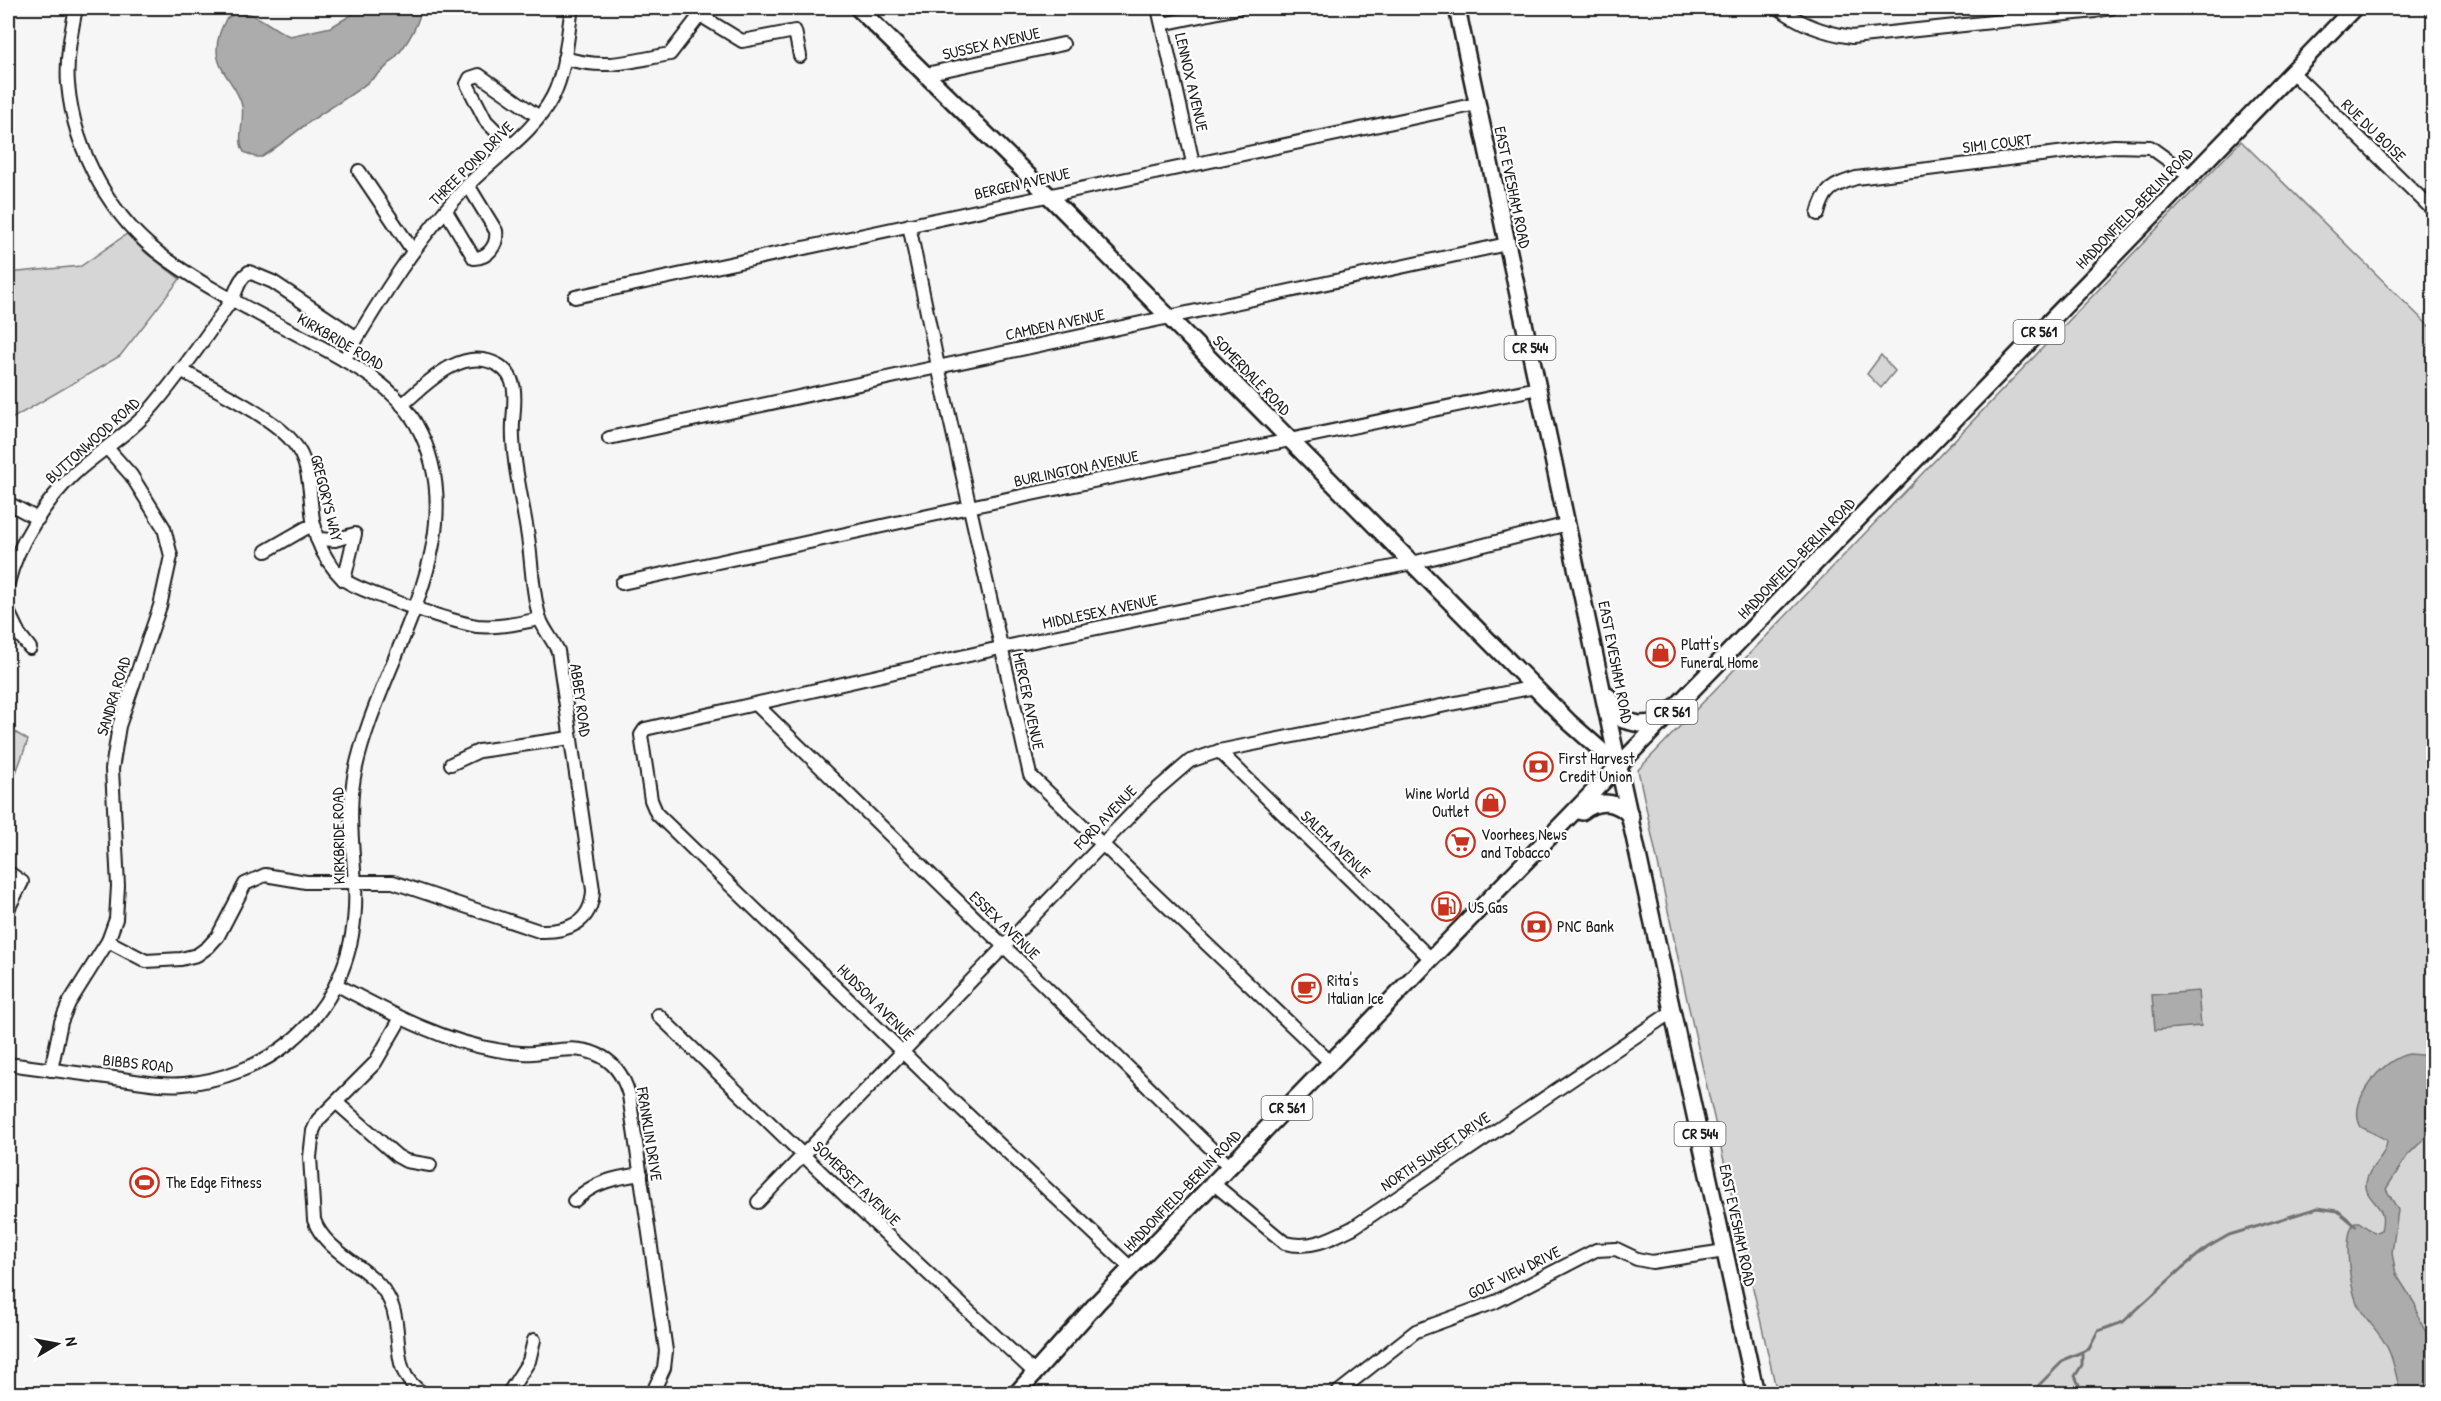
<svg xmlns="http://www.w3.org/2000/svg" width="2441" height="1401" viewBox="0 0 2441 1401" font-family="'Patrick Hand',sans-serif">
<style>
.green{fill:#d6d6d6;stroke:#797979;stroke-width:1.5}
.water{fill:#acacac;stroke:#727272;stroke-width:1.5}
.lines{fill:none;stroke-linecap:round;stroke-linejoin:round}
.stream{stroke:#727272;stroke-width:3}
.minor-casing{stroke:#1c1c1c;stroke-width:16}
.major-casing{stroke:#1c1c1c;stroke-width:20}
.minor{stroke:#fff;stroke-width:12}
.major{stroke:#fff;stroke-width:15}
.labels{text-anchor:middle;stroke-width:4.5;stroke-linejoin:round;paint-order:stroke}
.shield{fill:#fff;stroke:#606060;stroke-width:1.5}
.shield-label{font-size:15px;font-weight:bold;fill:#1c1c1c}
.street-label{font-size:16px;fill:#1c1c1c;stroke:#fff}
.poi-label{font-size:16px;fill:#1c1c1c;stroke:#fff;text-anchor:start}
</style>
<rect width="100%" height="100%" fill="#f6f6f6"/>
<filter id="ink" filterUnits="userSpaceOnUse"><feTurbulence type="fractalNoise" baseFrequency=".0167" numOctaves="2"/><feDisplacementMap in="SourceGraphic" scale="12" xChannelSelector="R" yChannelSelector="G"/><feConvolveMatrix kernelMatrix="1 2 1 2 8 2 1 2 1" color-interpolation-filters="sRGB"/></filter>
<g filter="url(#ink)">
<g class="green">
<polygon points="2241,141 2433,330 2433,1393 1777,1393 1686,995 1638,770"/>
<polygon points="127,234 147,254 180,279 120,356 8,421 8,273 81,266"/>
<polygon points="1881,355 1895,371 1881,388 1867,374"/>
<polygon points="8,728 28,740 9,792 8,791"/>
</g>
<g class="water">
<path d="M363,8H422C408,63 359,89 315,118C297,130 281,145 262,157H255L244,152C236,139 245,121 242,106C238,85 217,72 217,50C217,38 221,29 226,19C250,1 269,29 290,36L331,27Z"/>
<polygon points="2198,991 2201,1026 2155,1030 2152,995"/>
<path d="M2409,1054L2433,1056V1125L2423,1140L2407,1156L2386,1189L2398,1210L2392,1253L2396,1274L2415,1304L2421,1323L2433,1345V1393H2401C2396,1379 2395,1363 2388,1349C2381,1333 2367,1322 2359,1307C2350,1291 2342,1235 2355,1222H2359L2374,1233L2381,1230C2389,1203 2364,1202 2366,1183C2368,1166 2387,1157 2387,1140L2361,1127C2346,1101 2384,1058 2409,1054Z"/>
</g>
<g class="lines">
<g class="stream">
<polyline points="2082,1354 2082,1365 2075,1376 2083,1394"/>
<polyline points="2030,1394 2065,1359 2089,1349 2098,1331 2123,1322 2182,1268 2208,1247 2229,1235 2318,1208 2338,1211 2356,1226"/>
</g>
<defs>
<g id="minor">
<polyline points="1158,8 1193,163"/>
<path d="M1779,8C1801,25 1825,33 1852,37L2095,11L2111,8"/>
<polyline points="698,14 742,41 795,31 800,56"/>
<polyline points="1162,24 1238,8"/>
<path d="M564,58C607,70 627,62 670,54L697,19L699,8"/>
<polyline points="2292,72 2434,211"/>
<polyline points="926,74 1063,44"/>
<polyline points="511,146 486,121 467,84 470,78 479,75 539,117"/>
<polyline points="359,171 413,251"/>
<path d="M446,211L474,258C488,258 498,245 496,231L468,185"/>
<path d="M1818,214C1824,189 1832,186 1856,178L2114,146L2150,147L2190,176"/>
<polyline points="909,225 938,366 1030,775 1331,1063"/>
<polyline points="575,297 1477,104"/>
<path d="M344,360C380,299 419,236 468,185C496,156 534,133 553,96C566,70 567,37 572,8"/>
<path d="M181,370C212,388 270,415 292,441C317,469 306,510 318,541C323,555 333,569 343,579C357,591 457,623 477,626C498,628 520,623 540,619"/>
<polyline points="609,438 1507,244"/>
<polyline points="8,503 38,519"/>
<polyline points="317,539 335,540 355,534 344,580"/>
<polyline points="266,551 306,528 315,527"/>
<path d="M8,583C18,543 44,503 74,474C100,450 131,433 154,405C181,373 206,337 230,302C238,291 237,280 249,272L273,282L357,338"/>
<polyline points="622,583 969,507 1538,388"/>
<polyline points="8,611 19,634 30,648"/>
<polyline points="757,705 1230,1167"/>
<polyline points="1219,751 1431,959"/>
<polyline points="451,764 479,751 570,738"/>
<polyline points="8,872 22,882 8,909"/>
<path d="M108,941L146,961L181,959L197,955L208,947L218,936L245,884L265,875L306,882H393L539,931C568,932 592,923 593,890L558,651C553,640 544,630 540,619C532,594 532,563 528,537C523,503 511,456 513,423C514,402 520,378 498,365C462,345 426,384 402,405"/>
<path d="M337,985C387,1011 440,1041 497,1050C508,1052 521,1054 533,1053C555,1051 575,1045 596,1054C614,1061 624,1077 629,1095L666,1351L664,1368L652,1394"/>
<polyline points="658,1015 856,1206 1035,1373"/>
<path d="M401,1018L375,1063L318,1120L313,1131L310,1157L314,1220C327,1256 374,1266 390,1301C405,1333 387,1372 424,1394"/>
<path d="M8,1064C46,1069 84,1074 122,1079C142,1082 163,1086 184,1084C220,1081 261,1066 290,1042C338,1002 358,946 355,885C353,849 348,813 354,777C375,663 481,540 416,424C393,383 348,362 308,340C261,315 211,291 168,260C112,221 74,152 68,84C66,58 71,33 76,8"/>
<polyline points="51,1070 61,1022 69,1003 108,941 116,919 118,886 112,769 119,726 160,606 171,556 164,528 131,475 107,448"/>
<polyline points="337,1103 397,1156 406,1161 430,1165"/>
<path d="M1214,1184L1285,1243C1310,1250 1332,1238 1354,1227L1673,1011"/>
<path d="M574,1201C594,1182 614,1178 641,1174"/>
<polyline points="758,1202 1147,798 1190,761 1219,751 1535,687"/>
<polyline points="1131,1268 952,1100 657,814 651,800 641,735 645,729 1000,648 1412,563 1568,524"/>
<polyline points="508,1394 529,1361 534,1340"/>
<polyline points="1336,1394 1416,1331 1495,1302 1596,1250 1616,1249 1637,1259 1652,1262 1725,1251"/>
</g>
<g id="major">
<polyline points="858,8 1047,194 1569,722 1620,767"/>
<polyline points="1457,8 1612,736 1756,1394"/>
<polyline points="1608,696 1623,720 1639,724 1657,723 1663,717"/>
<path d="M1582,812C1597,799 1618,800 1631,817"/>
<polyline points="1016,1394 1098,1302 2354,8"/>
</g>
</defs>
<use href="#minor" class="minor-casing"/>
<use href="#major" class="major-casing"/>
<use href="#minor" class="minor"/>
<use href="#major" class="major"/>
</g>
</g>
<defs>
<symbol id="shop-ring" viewBox="-11 -11 22 22"><circle r="9.5" fill="#fff" stroke="#c8321e" stroke-width="1.5"/><path d="M-5-2.5h2.3a2.7 3.5 0 0 1 5.4 0H5L5.5 6h-11ZM-1.5-2.5h3a1.5 2.3 0 0 0-3 0Z" fill="#c8321e"/></symbol>
<symbol id="bank-ring" viewBox="-11 -11 22 22"><circle r="9.5" fill="#fff" stroke="#c8321e" stroke-width="1.5"/><path d="M-6-4H6V4H-6ZM0-2.3a2.3 2.3 0 1 0 0 4.6a2.3 2.3 0 1 0 0-4.6Z" fill="#c8321e"/></symbol>
<symbol id="supermarket-ring" viewBox="-11 -11 22 22"><circle r="9.5" fill="#fff" stroke="#c8321e" stroke-width="1.5"/><path d="M-6-5.5h2.5l.6 2H6L4.5 2H-2.5L-4.4-4H-6ZM-1.5 3.2a1.3 1.3 0 1 0 .1 0ZM3 3.2a1.3 1.3 0 1 0 .1 0Z" fill="#c8321e"/></symbol>
<symbol id="fuel-ring" viewBox="-11 -11 22 22"><circle r="9.5" fill="#fff" stroke="#c8321e" stroke-width="1.5"/><path d="M-5.5-6h7V0h2V4h1.3V-2.5L3-4.5l.8-.8L6-3V5H2.5V1h-1V6h-7ZM-4.2-4.7v3.2H.2V-4.7Z" fill="#c8321e"/></symbol>
<symbol id="cafe-ring" viewBox="-11 -11 22 22"><circle r="9.5" fill="#fff" stroke="#c8321e" stroke-width="1.5"/><path d="M-5.5-4.5H6V0H3Q3 3.5 0 3.5H-2.5Q-5.5 3.5-5.5 0ZM3-3.2v2h1.7v-2ZM-6 4.5H4V6H-6Z" fill="#c8321e"/></symbol>
<symbol id="stadium-ring" viewBox="-11 -11 22 22"><circle r="9.5" fill="#fff" stroke="#c8321e" stroke-width="1.5"/><path d="M0-5a6.5 5 0 1 0 0 10a6.5 5 0 1 0 0-10ZM-3.5-1.8h7v3.6h-7Z" fill="#c8321e"/></symbol>
</defs>
<g fill-rule="evenodd">
<use href="#shop-ring" x="1644" y="636" width="33" height="33"/>
<use href="#bank-ring" x="1522" y="750" width="33" height="33"/>
<use href="#shop-ring" x="1474" y="786" width="33" height="33"/>
<use href="#supermarket-ring" x="1444" y="826" width="33" height="33"/>
<use href="#fuel-ring" x="1430" y="890" width="33" height="33"/>
<use href="#bank-ring" x="1520" y="910" width="33" height="33"/>
<use href="#cafe-ring" x="1290" y="972" width="33" height="33"/>
<use href="#stadium-ring" x="128" y="1166" width="33" height="33"/>
</g>
<g class="labels">
<g class="shield">
<rect x="2013.5" y="320" width="51" height="24" rx="4.5"/>
<rect x="1504.5" y="336" width="51" height="24" rx="4.5"/>
<rect x="1646.5" y="700" width="51" height="24" rx="4.5"/>
<rect x="1261.5" y="1096" width="51" height="24" rx="4.5"/>
<rect x="1674.5" y="1122" width="51" height="24" rx="4.5"/>
</g>
<g class="shield-label">
<text x="2039" y="337">CR 561</text>
<text x="1530" y="353">CR 544</text>
<text x="1672" y="717">CR 561</text>
<text x="1287" y="1113">CR 561</text>
<text x="1700" y="1139">CR 544</text>
</g>
<g class="street-label">
<text transform="translate(991 43) rotate(-13)" y="6">SUSSEX AVENUE</text>
<text transform="translate(1192 82) rotate(77)" y="6">LENNOX AVENUE</text>
<text transform="translate(2374 130) rotate(44)" y="6">RUE DU BOISE</text>
<text transform="translate(1997 143) rotate(-7)" y="6">SIMI COURT</text>
<text transform="translate(471 163) rotate(-45)" y="6">THREE POND DRIVE</text>
<text transform="translate(1022 183) rotate(-13)" y="6">BERGEN AVENUE</text>
<text transform="translate(1513 187) rotate(78)" y="6">EAST EVESHAM ROAD</text>
<text transform="translate(2134 208) rotate(-46)" y="6">HADDONFIELD-BERLIN ROAD</text>
<text transform="translate(1055 324) rotate(-12)" y="6">CAMDEN AVENUE</text>
<text transform="translate(341 341) rotate(30)" y="6">KIRKBRIDE ROAD</text>
<text transform="translate(1252 375) rotate(46)" y="6">SOMERDALE ROAD</text>
<text transform="translate(92 440) rotate(-42)" y="6">BUTTONWOOD ROAD</text>
<text transform="translate(1076 468) rotate(-12)" y="6">BURLINGTON AVENUE</text>
<text transform="translate(327 498) rotate(76)" y="6">GREGORYS WAY</text>
<text transform="translate(1796 558) rotate(-46)" y="6">HADDONFIELD-BERLIN ROAD</text>
<text transform="translate(1100 611) rotate(-12)" y="6">MIDDLESEX AVENUE</text>
<text transform="translate(1616 662) rotate(79)" y="6">EAST EVESHAM ROAD</text>
<text transform="translate(113 696) rotate(-73)" y="6">SANDRA ROAD</text>
<text transform="translate(581 700) rotate(82)" y="6">ABBEY ROAD</text>
<text transform="translate(1029 701) rotate(78)" y="6">MERCER AVENUE</text>
<text transform="translate(1105 817) rotate(-46)" y="6">FORD AVENUE</text>
<text transform="translate(338 836) rotate(-91)" y="6">KIRKBRIDE ROAD</text>
<text transform="translate(1336 844) rotate(44)" y="6">SALEM AVENUE</text>
<text transform="translate(1005 925) rotate(44)" y="6">ESSEX AVENUE</text>
<text transform="translate(876 1002) rotate(45)" y="6">HUDSON AVENUE</text>
<text transform="translate(138 1063) rotate(6)" y="6">BIBBS ROAD</text>
<text transform="translate(650 1134) rotate(81)" y="6">FRANKLIN DRIVE</text>
<text transform="translate(1435 1151) rotate(-34)" y="6">NORTH SUNSET DRIVE</text>
<text transform="translate(857 1183) rotate(44)" y="6">SOMERSET AVENUE</text>
<text transform="translate(1182 1190) rotate(-46)" y="6">HADDONFIELD-BERLIN ROAD</text>
<text transform="translate(1738 1225) rotate(78)" y="6">EAST EVESHAM ROAD</text>
<text transform="translate(1514 1272) rotate(-26)" y="6">GOLF VIEW DRIVE</text>
</g>
<g class="poi-label">
<text x="1681" y="650">Platt's<tspan x="1681" dy="18">Funeral Home</tspan></text>
<text x="1559" y="764">First Harvest<tspan x="1559" dy="18">Credit Union</tspan></text>
<text x="1469" y="799" text-anchor="end">Wine World<tspan x="1469" dy="18">Outlet</tspan></text>
<text x="1481" y="840">Voorhees News<tspan x="1481" dy="18">and Tobacco</tspan></text>
<text x="1468" y="913">US Gas</text>
<text x="1557" y="932">PNC Bank</text>
<text x="1327" y="986">Rita's<tspan x="1327" dy="18">Italian Ice</tspan></text>
<text x="166" y="1188">The Edge Fitness</text>
</g>
</g>
<rect width="2441" height="1401" fill="none" stroke="#fff" stroke-width="30"/>
<rect x="15" y="15" width="2411" height="1371" fill="none" stroke="#1c1c1c" stroke-width="2" filter="url(#ink)"/>
<g transform="translate(57 1344) rotate(80)" stroke="#ffffff" stroke-width="4.5" paint-order="stroke">
<path d="M0-4.5L10 22L0 15L-10 22Z" fill="#1c1c1c"/>
<text y="-9" font-size="16" font-weight="bold" text-anchor="middle" fill="#1c1c1c">N</text>
</g>
</svg>
